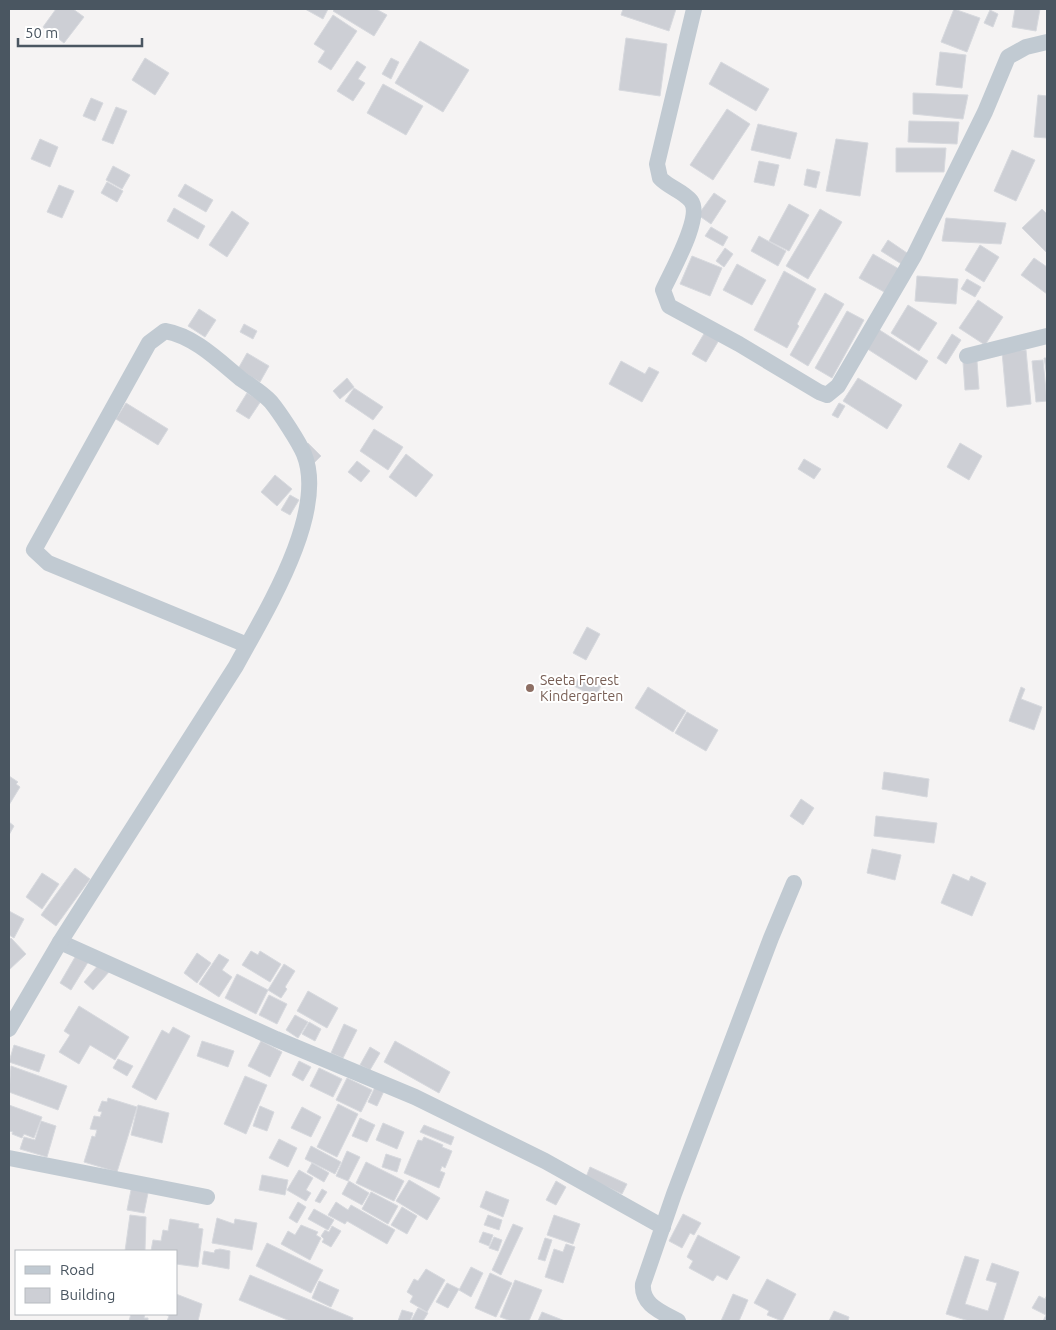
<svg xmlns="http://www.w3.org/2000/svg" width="1056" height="1330" viewBox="0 0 1056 1330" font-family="Ubuntu,sans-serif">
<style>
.building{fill:#cdcfd5;stroke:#d7d9de}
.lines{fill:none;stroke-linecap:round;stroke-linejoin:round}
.minor{stroke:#c1cad2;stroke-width:16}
.education-dot{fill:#8d6e63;stroke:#fff;stroke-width:2}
.labels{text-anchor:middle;stroke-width:4;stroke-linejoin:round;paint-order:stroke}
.education-label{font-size:14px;fill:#785e54;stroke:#fff;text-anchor:start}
</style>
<rect width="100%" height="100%" fill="#f5f3f3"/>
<g class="building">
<polygon points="56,9 73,9 84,17 64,43 43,27"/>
<polygon points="305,9 328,9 323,19"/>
<polygon points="335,9 376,9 387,15 374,36 333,11"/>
<polygon points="623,9 676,9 669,31 621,15"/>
<polygon points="954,9 980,18 967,52 941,42"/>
<polygon points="1015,9 1040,9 1036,31 1012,27"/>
<polygon points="990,10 998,14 993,27 984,23"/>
<polygon points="333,15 357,31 331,70 318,62 325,51 314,44"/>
<polygon points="626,38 667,44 660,96 619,90"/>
<polygon points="420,41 469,70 443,112 395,83"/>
<polygon points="940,52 966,55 962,88 936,85"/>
<polygon points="145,58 169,73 155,95 132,80"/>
<polygon points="391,58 399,62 391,79 382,74"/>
<polygon points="357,61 366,67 358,79 365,83 353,101 337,91"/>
<polygon points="721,62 769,89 756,111 709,84"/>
<polygon points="383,84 423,106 406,135 367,113"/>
<polygon points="913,93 968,95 963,119 913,114"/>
<polygon points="1038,95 1047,96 1047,138 1034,137"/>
<polygon points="91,98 103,103 95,121 83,116"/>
<polygon points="116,107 127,111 113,144 102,140"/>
<polygon points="727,109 750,124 713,180 690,165"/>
<polygon points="909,121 959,122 957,144 908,142"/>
<polygon points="758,124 797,133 790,159 751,150"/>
<polygon points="40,139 58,147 50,167 31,159"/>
<polygon points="836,139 868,143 860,196 826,191"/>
<polygon points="896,148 946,148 944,172 896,172"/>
<polygon points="1012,150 1035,160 1016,201 994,191"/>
<polygon points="759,161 779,165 774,186 754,182"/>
<polygon points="113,166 130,175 122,189 106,180"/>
<polygon points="807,169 820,172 816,188 804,185"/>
<polygon points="107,182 123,191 117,202 101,193"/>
<polygon points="185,184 213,200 206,212 178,196"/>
<polygon points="59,185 74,191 62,218 47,212"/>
<polygon points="714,193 726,201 711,224 698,215"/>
<polygon points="789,204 809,215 789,251 769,241"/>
<polygon points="174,208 205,226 198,239 167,221"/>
<polygon points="820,209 842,222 808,279 786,266"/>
<polygon points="1042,209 1047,214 1047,253 1022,228"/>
<polygon points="232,211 249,223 227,257 209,245"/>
<polygon points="946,218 1006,223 1001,244 942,241"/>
<polygon points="711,227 728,237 723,246 705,236"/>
<polygon points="759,236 786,251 778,266 751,251"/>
<polygon points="888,240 910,255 903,265 881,251"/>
<polygon points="980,245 999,257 984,282 965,270"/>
<polygon points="725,248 733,254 724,267 716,261"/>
<polygon points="873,254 899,269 886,293 859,278"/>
<polygon points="692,256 722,268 710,296 680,284"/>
<polygon points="1034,258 1047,267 1047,294 1021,275"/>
<polygon points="737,264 766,280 752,305 723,290"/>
<polygon points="784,271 816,289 797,324 799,326 787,348 754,330"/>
<polygon points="917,276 958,279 956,304 915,301"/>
<polygon points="967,279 981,287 975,297 961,289"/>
<polygon points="825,293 844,304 808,366 790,355"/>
<polygon points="978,300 1003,317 985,345 959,328"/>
<polygon points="908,305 937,323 919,351 891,333"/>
<polygon points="199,309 216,320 205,337 188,326"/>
<polygon points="847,311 864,320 832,378 815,368"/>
<polygon points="244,324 257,331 253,339 240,332"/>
<polygon points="878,329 928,361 916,380 866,348"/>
<polygon points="705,332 719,340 706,362 692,354"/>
<polygon points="952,334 961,340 946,364 937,358"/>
<polygon points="1026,350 1031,404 1007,407 1002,352"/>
<polygon points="247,353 269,366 260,382 238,369"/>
<polygon points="1044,358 1047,358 1047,376"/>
<polygon points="1043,360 1047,401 1036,402 1032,361"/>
<polygon points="621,361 645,374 649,367 659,372 642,402 609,384"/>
<polygon points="977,361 979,389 965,390 963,362"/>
<polygon points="347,378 354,387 340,399 333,391"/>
<polygon points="858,378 902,405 887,429 843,401"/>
<polygon points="354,388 383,407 373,420 345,401"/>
<polygon points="247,393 261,401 249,419 236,411"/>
<polygon points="126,403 168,429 158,445 116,419"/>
<polygon points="839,403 845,406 838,418 832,415"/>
<polygon points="374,429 403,447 388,470 360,451"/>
<polygon points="308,443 321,456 314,463 301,449"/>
<polygon points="960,443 982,456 969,480 947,467"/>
<polygon points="406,454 433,475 416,497 389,477"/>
<polygon points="804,459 821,469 814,479 798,469"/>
<polygon points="357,461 370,471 361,482 348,472"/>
<polygon points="275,475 292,489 277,506 261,492"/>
<polygon points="290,495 299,500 290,515 281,510"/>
<polygon points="587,627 600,634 586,660 573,653"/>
<polygon points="580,676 601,686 595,697 574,686"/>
<polygon points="648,687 686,711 673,732 635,708"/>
<polygon points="1021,687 1025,689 1021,699 1042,707 1034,730 1009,721"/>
<polygon points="687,712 718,730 706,751 675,733"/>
<polygon points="884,772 929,779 927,797 882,789"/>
<polygon points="9,776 18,782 16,784 20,787 9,805"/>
<polygon points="801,799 814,808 803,825 790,816"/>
<polygon points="876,816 937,823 934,843 874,836"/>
<polygon points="9,822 14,826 9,835"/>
<polygon points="872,849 901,855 895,880 867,873"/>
<polygon points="75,868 90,879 56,926 41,915"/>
<polygon points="42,873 59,884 42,909 26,897"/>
<polygon points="953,874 969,881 971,876 986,883 972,916 941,903"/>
<polygon points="9,911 24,919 14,938 9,935"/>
<polygon points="11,938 26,954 9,970 9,940"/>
<polygon points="251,951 258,955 260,951 281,964 270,982 242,965"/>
<polygon points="78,952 90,959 71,990 60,983"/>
<polygon points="197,953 211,963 197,983 184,973"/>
<polygon points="219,954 229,960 222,970 232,977 219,997 199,984"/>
<polygon points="99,964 109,972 93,990 84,982"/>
<polygon points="284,964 295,971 285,987 287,989 281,998 268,990"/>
<polygon points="237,974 268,990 256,1014 225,998"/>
<polygon points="308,991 338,1008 327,1028 297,1011"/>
<polygon points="269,995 287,1004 277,1024 259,1015"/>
<polygon points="79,1006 129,1037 115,1060 90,1045 79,1064 59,1052 70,1035 64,1031"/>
<polygon points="295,1015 308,1022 298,1038 286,1030"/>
<polygon points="309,1022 321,1029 315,1041 302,1034"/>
<polygon points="344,1024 357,1030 343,1058 331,1053"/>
<polygon points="173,1027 190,1036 156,1100 132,1087 162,1030 169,1034"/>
<polygon points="202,1041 234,1051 228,1067 197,1056"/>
<polygon points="261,1041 282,1052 270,1077 248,1066"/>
<polygon points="395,1041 450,1072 439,1093 384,1062"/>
<polygon points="14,1045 45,1055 39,1072 9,1062"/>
<polygon points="370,1047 380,1053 370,1070 360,1065"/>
<polygon points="118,1059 133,1066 127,1076 113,1068"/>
<polygon points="299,1061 311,1067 303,1081 292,1075"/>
<polygon points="11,1066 67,1086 58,1110 9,1092"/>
<polygon points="319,1068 342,1079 333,1097 310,1086"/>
<polygon points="245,1076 267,1085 246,1134 224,1124"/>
<polygon points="347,1078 372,1090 361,1112 336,1100"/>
<polygon points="376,1085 385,1089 377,1106 368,1102"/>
<polygon points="108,1098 137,1107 117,1172 84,1162 92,1136 95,1137 97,1130 90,1129 94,1116 100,1117 102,1112 98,1111 102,1101 107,1102"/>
<polygon points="338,1104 358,1114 337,1157 317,1147"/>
<polygon points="9,1105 42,1117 34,1138 24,1134 22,1138 12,1134 13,1132 9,1131"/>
<polygon points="138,1105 169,1113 162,1143 131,1135"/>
<polygon points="260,1106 274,1112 267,1131 253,1126"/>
<polygon points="302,1107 321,1117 311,1137 291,1128"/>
<polygon points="360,1118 375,1125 367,1142 352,1136"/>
<polygon points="41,1121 56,1126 47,1157 20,1149 24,1137 35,1140"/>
<polygon points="383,1123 404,1132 397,1149 376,1140"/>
<polygon points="424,1125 454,1137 451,1145 420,1132"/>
<polygon points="424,1137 443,1145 442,1147 452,1151 445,1168 442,1166 440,1171 445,1173 439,1188 404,1173 418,1140 422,1141"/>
<polygon points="279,1139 297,1148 288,1167 269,1158"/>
<polygon points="311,1146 341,1162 335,1174 305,1159"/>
<polygon points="347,1151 360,1157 348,1181 336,1176"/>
<polygon points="386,1154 401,1159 397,1172 382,1167"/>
<polygon points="366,1162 404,1181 394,1201 356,1183"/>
<polygon points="312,1163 329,1173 324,1182 307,1172"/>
<polygon points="590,1167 627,1184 622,1194 586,1177"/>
<polygon points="299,1170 313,1178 306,1190 311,1193 306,1201 287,1190"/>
<polygon points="262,1175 288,1180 285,1195 259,1190"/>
<polygon points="409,1180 440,1198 427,1220 396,1201"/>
<polygon points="349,1181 369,1193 362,1205 342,1194"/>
<polygon points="556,1181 566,1187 556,1205 546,1200"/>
<polygon points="132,1185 149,1188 144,1213 127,1210"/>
<polygon points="322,1189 327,1192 320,1203 315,1201"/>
<polygon points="486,1191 509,1200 503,1217 480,1207"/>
<polygon points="371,1192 398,1206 388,1224 362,1209"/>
<polygon points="298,1202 306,1207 297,1223 289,1218"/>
<polygon points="336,1202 348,1210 351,1205 395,1230 387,1244 347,1221 345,1224 328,1215"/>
<polygon points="402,1207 417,1216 407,1234 391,1225"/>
<polygon points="314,1209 334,1220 328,1230 308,1219"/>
<polygon points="683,1214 701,1223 694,1235 690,1233 682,1248 669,1241"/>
<polygon points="130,1215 146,1217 145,1251 125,1251"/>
<polygon points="488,1215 502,1220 499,1230 484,1225"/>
<polygon points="554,1215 580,1224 573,1244 547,1235"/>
<polygon points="217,1218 234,1224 235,1219 257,1223 252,1250 212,1243"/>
<polygon points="170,1219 199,1224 198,1228 203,1229 198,1267 176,1264 176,1251 151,1251 153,1240 161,1241 163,1230 168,1231"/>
<polygon points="513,1224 523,1228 501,1275 492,1270"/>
<polygon points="301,1225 318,1232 316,1235 321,1238 310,1260 281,1244 288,1231 295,1235"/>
<polygon points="332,1226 341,1231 331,1247 322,1242 324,1239 321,1236 325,1230 329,1232"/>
<polygon points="483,1232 493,1235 489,1246 479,1242"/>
<polygon points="698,1235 740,1257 727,1280 717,1275 713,1281 689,1268 693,1261 687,1257"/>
<polygon points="494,1237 502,1240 498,1251 489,1248"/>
<polygon points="545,1238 552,1240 545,1261 538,1259"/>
<polygon points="267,1243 323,1270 311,1293 256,1266"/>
<polygon points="566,1244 575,1247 563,1283 545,1277 554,1249 563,1252"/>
<polygon points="220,1249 230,1251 229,1269 202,1264 204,1251 214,1253 215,1250"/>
<polygon points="965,1256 979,1260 965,1304 988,1311 997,1283 986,1280 992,1263 1019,1272 1003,1321 969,1321 946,1314"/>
<polygon points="471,1267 483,1273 471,1297 459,1290"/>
<polygon points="426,1269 445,1280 427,1312 410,1302 413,1296 407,1292 414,1279 418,1281"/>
<polygon points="490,1273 512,1283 496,1317 475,1308"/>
<polygon points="250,1275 353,1318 352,1321 290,1321 239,1300"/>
<polygon points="767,1279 796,1294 782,1321 767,1315 769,1311 754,1303"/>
<polygon points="515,1280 542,1290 529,1321 511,1321 500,1317"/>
<polygon points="319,1281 339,1290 331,1307 312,1298"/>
<polygon points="447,1283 459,1289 448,1308 436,1302"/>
<polygon points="176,1294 202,1304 198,1321 167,1321 169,1316 165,1314 176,1314"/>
<polygon points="733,1294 748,1300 739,1321 721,1321"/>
<polygon points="1047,1295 1047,1321 1043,1321 1046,1315 1032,1308 1039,1296 1045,1299"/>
<polygon points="418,1308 428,1313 423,1321 411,1321"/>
<polygon points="402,1310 413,1313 410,1321 398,1321"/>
<polygon points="834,1311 849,1317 848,1321 829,1321"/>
<polygon points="542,1312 565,1321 538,1321"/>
<polygon points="131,1314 145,1314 144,1318 148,1318 148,1321 129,1321"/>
</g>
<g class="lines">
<g class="minor">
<path d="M694,9L657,164L660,178C668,187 683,191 691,201C703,217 671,272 663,290L669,306L739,344L819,392L827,395L838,386L914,256L985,112L1008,57L1026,47L1047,42"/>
<polyline points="967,356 1047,336"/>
<polyline points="60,942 276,1039 415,1097 545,1161 663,1227"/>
<path d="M9,1029L60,942L236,666C264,614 328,513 304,454C299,442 280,413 271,402C263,393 251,386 241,379C218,360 194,336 165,331L149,343L34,550L48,563L247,645"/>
<polyline points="9,1158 207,1197"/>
<path d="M678,1321C662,1312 641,1305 643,1284L674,1194L771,938L794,883"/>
</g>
</g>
<circle class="education-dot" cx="530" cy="688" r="5"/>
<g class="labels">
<g class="education-label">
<text x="540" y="685">Seeta Forest<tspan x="540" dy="16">Kindergarten</tspan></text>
</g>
</g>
<rect width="1056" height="1330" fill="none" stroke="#4a5661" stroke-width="20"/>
<rect x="15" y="1250" width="162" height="65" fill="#ffffff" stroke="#b7bbc0"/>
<rect x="25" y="1266" width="25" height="8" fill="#c1cad2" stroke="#b7bbc0"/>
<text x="60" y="1275" font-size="15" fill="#4a5661">Road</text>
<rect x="25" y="1288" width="25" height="15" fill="#cdcfd5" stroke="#b7bbc0"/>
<text x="60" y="1300" font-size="15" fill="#4a5661">Building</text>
<path d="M18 38v8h124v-8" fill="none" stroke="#4a5661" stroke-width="2.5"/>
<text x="25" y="38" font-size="15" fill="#4a5661" stroke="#ffffff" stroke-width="4" paint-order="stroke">50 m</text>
</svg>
